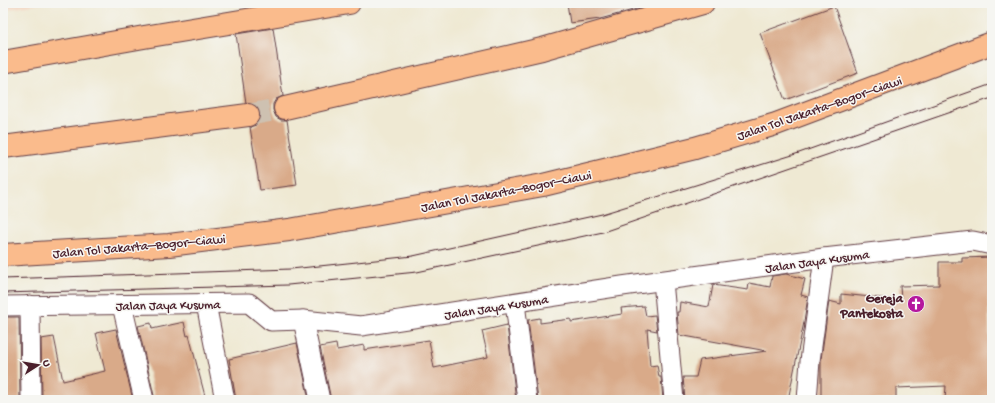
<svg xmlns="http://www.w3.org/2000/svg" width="995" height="403" viewBox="0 0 995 403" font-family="'Gochi Hand',sans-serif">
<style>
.built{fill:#f3d4bf}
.building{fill:#d9aa89}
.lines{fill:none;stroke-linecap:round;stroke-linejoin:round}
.highway-tunnel{stroke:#cec1b1;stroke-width:22;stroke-dasharray:22 11;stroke-linecap:butt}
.street-casing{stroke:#633d44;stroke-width:21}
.highway-casing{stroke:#633d44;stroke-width:24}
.street{stroke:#fff;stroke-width:19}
.highway{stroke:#fabb8c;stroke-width:22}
.tram{stroke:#4a1f2b;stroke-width:1}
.labels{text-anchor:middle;stroke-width:3;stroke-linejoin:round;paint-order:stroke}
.street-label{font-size:13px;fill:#4a1f2b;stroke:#f6f6f2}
.poi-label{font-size:13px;font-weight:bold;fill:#4a1f2b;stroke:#f6f6f2;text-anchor:end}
</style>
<rect width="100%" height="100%" fill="#f6f6f2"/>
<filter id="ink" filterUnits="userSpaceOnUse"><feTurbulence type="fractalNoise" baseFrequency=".025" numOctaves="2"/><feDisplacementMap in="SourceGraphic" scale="8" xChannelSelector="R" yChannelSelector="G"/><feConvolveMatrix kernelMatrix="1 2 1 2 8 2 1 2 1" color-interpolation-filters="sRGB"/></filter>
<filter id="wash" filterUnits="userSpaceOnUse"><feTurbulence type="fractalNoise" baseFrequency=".012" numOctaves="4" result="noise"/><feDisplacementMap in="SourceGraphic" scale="16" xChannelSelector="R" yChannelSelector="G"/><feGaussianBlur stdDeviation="0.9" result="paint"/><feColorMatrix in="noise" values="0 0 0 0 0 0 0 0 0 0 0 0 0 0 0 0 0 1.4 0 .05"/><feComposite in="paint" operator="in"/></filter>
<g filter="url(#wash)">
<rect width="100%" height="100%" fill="#efe9d3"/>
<polygon class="built" points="3,3 45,3 3,10"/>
<g id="blocks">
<g class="building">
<polygon points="567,3 643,3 644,7 600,19 570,23"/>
<polygon points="834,6 858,73 785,100 760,33"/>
<polygon points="273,28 283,96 276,99 273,104 273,110 276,117 281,120 287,120 297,185 260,190 250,127 256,125 259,120 260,113 258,107 253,104 246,103 236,34"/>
<polygon points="992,257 992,296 988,296 990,346 992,345 992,400 945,400 946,386 896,388 896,400 821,400 821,359 829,301 841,304 841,294 901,300 900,286 939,285 939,262 962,262 962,258"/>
<polygon points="786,274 805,279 801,295 808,297 804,322 788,400 685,400 683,377 696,377 700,360 767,351 679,335 677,312 679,312 680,302 709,307 713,285 748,290 749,283 770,287 772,276"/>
<polygon points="644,306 646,316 655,315 657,331 647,329 650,366 657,365 659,377 661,377 663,400 538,400 528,320 540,318 540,323 571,319 571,322 622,314 621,308"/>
<polygon points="3,317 19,317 20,400 3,400"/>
<polygon points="184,322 187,336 189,335 206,400 155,400 138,326 151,323 152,329"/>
<polygon points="507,325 516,400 331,400 320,347 336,344 337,350 364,345 364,350 429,340 434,368 488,357 482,331"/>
<polygon points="116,329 133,400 42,400 41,339 54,337 63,381 105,371 96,333"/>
<polygon points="297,343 309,400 236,400 229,359"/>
</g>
</g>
</g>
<g filter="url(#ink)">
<use href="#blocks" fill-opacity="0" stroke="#633d44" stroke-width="1"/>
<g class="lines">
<polyline class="highway-tunnel" points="248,115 285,108"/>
<defs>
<g id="street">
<polyline points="663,281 674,400"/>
<polyline points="515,303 527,400"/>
<polyline points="206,304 225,400"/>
<polyline points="30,305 31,400"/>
<polyline points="122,305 144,400"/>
<polyline points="3,306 249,303 271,321 303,320 361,326 622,286 824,258 973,241 992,245"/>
<polyline points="303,320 320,400"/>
<polyline points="807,400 810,361 824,258"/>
</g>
<g id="highway">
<polyline points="3,62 144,37 349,3"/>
<polyline points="285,108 542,49 703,3"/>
<polyline points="3,147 248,115"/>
<polyline points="3,255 169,245 289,230 543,185 695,148 776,124 992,43"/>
</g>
</defs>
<use href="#street" class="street-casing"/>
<use href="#highway" class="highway-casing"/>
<use href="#street" class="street"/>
<use href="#highway" class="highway"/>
<g class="tram">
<polyline points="3,279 291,269 413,256 602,214 799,153 992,84"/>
<polyline points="3,293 288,285 417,272 603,232 992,98"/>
</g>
</g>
</g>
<defs>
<symbol id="church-disc" viewBox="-11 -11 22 22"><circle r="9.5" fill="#b5179e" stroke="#f6f6f2"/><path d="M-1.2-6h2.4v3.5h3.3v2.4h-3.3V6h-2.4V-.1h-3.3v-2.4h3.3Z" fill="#fff"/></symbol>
</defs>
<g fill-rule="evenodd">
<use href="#church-disc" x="906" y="294" width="20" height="20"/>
</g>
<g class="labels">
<g class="street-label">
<text transform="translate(819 107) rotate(-19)" y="5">Jalan Tol Jakarta–Bogor–Ciawi</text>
<text transform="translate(506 190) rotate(-11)" y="5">Jalan Tol Jakarta–Bogor–Ciawi</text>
<text transform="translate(139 245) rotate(-5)" y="5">Jalan Tol Jakarta–Bogor–Ciawi</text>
<text transform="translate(817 260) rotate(-8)" y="5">Jalan Jaya Kusuma</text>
<text transform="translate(168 304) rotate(-1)" y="5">Jalan Jaya Kusuma</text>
<text transform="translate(496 306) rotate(-9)" y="5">Jalan Jaya Kusuma</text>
</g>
<g class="poi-label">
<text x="903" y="302">Gereja<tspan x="903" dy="15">Pantekosta</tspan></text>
</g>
</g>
<rect width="995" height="403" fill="none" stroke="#f6f6f2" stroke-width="16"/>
<g transform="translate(38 365) rotate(78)" stroke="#f6f6f2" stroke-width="3" paint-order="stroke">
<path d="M0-3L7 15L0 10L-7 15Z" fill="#4a1f2b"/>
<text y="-6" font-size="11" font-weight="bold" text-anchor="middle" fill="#4a1f2b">U</text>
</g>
</svg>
